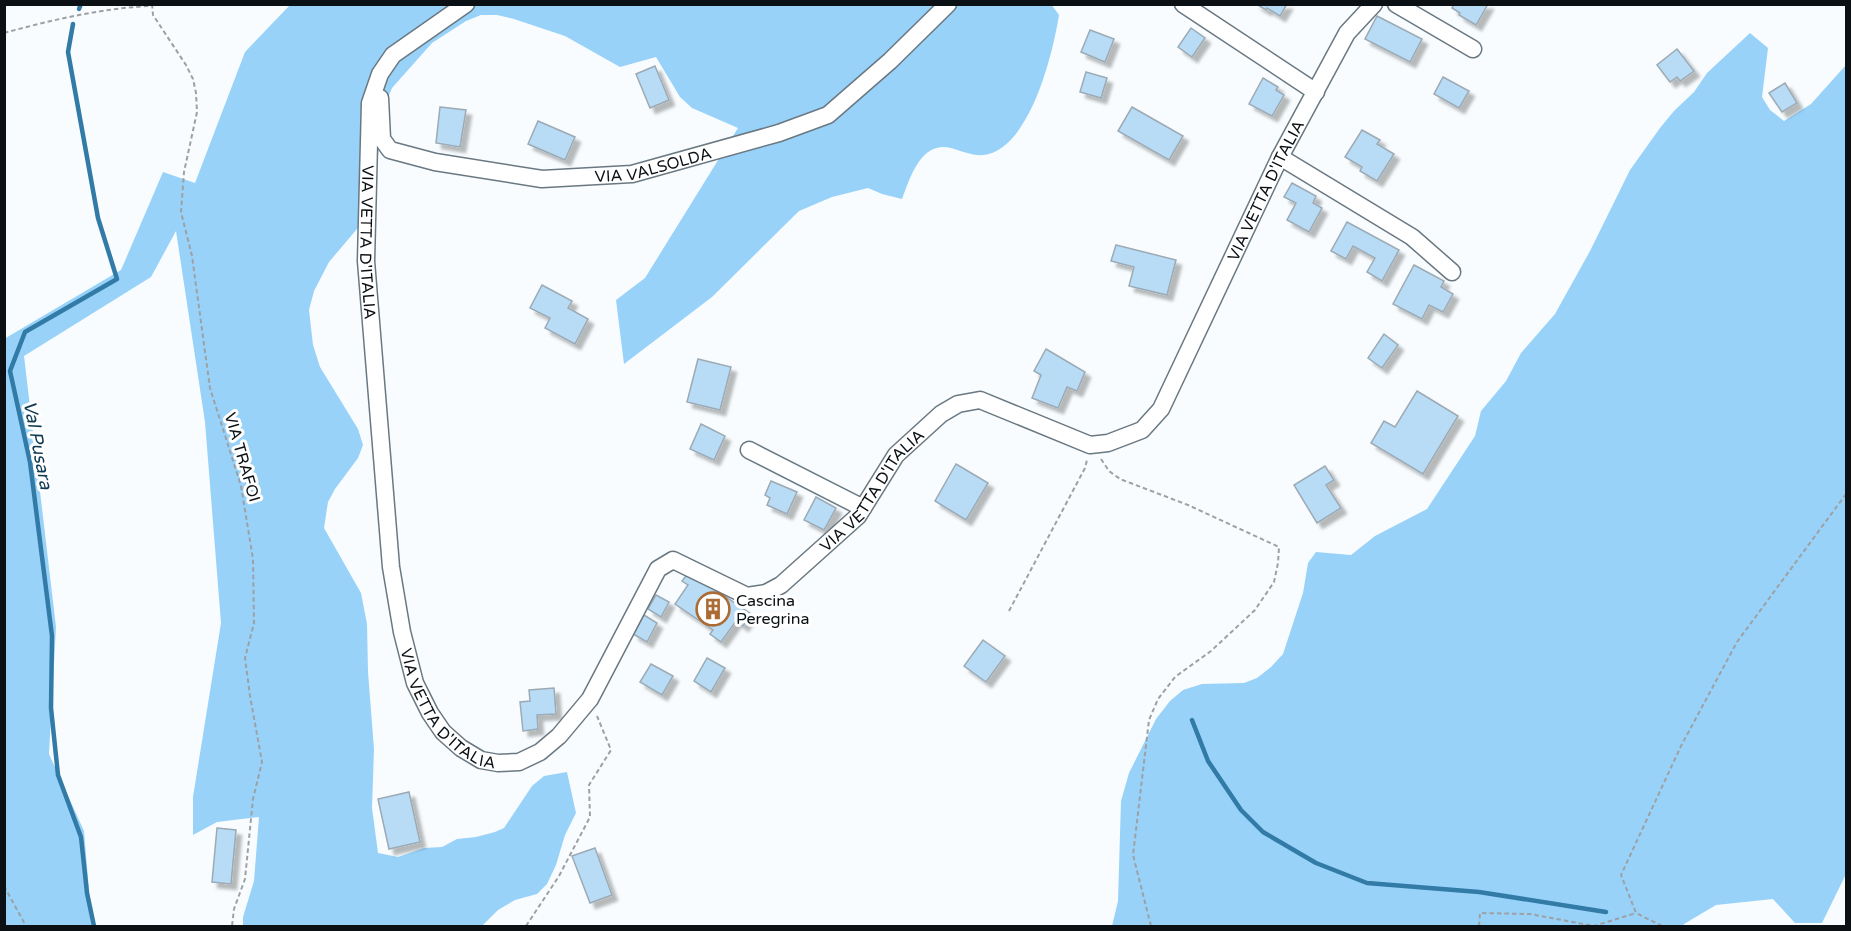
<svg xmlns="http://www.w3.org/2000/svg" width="1851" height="931" viewBox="0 0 1851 931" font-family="'Varela Round',sans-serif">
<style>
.green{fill:#98d2f9}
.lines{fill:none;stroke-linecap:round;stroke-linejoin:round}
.stream{stroke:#327ba7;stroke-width:4.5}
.building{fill:#b9dcf6;stroke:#9baab5;stroke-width:1.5;filter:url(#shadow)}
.minor-casing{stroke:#6a7882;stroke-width:19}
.path{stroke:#9da1a4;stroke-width:2;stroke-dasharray:4.5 3;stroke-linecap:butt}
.minor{stroke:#fff;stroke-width:16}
.labels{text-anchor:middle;stroke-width:6;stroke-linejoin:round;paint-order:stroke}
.street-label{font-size:16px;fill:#0a1013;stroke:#fff}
.poi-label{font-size:16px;fill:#0a1013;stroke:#fff;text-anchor:start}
.water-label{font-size:18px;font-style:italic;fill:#0f3a53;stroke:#fff}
</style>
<defs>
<filter id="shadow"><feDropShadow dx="5.5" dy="5.5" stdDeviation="1.5" flood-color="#0004"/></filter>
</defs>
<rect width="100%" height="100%" fill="#f8fcfe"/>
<g class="green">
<path d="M1051,4L1059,15C1053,53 1030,150 983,155C973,156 961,151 951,148C921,140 910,178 902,199L882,194L868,188L832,197L799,211L712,297L624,364L616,300L645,278L738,128L692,108L680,97L656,57L620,67L565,36L514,19L497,15H481L466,21L432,43L392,88L384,107L376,172L368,216L329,262L314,291L309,310L313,345L320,367L358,429L363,445L358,458L335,489L328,502L324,528L361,593L367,624L368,672L374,749L372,808L378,853L398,857L424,848L442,847L457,839L476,837L495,832L504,828L532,786L544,776L567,772L576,813L565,835L556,865L547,884L537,894L515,900L498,910L482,926H243V917L254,881L259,817L217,822L193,835V797L221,623L205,422L176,231L151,277L24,356L56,627L49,754L84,831L92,926H5L4,339L121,270L163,172L195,183L245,52L290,5Z"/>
<polygon points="1750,33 1768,48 1762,97 1770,110 1784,121 1811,104 1846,65 1846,874 1822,923 1795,923 1773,899 1716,905 1684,924 1683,926 1112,926 1118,901 1121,801 1129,773 1156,719 1170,701 1183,690 1202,684 1244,683 1257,678 1271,667 1283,654 1303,593 1308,563 1316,552 1351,555 1375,536 1427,509 1475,436 1481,411 1506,381 1521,353 1555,314 1590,251 1630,170 1660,128 1674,111 1694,92 1707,73"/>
</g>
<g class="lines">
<g class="stream">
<polyline points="79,9 81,4"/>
<polyline points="73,24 68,52 98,218 117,279 25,332 10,371 30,462 52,636 51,708 58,775 81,837 87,893 94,926"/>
<polyline points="1192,720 1208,761 1241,810 1263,832 1316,863 1367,883 1479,892 1606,912"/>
</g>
</g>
<g class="building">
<polygon points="1256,4 1287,4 1280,16 1267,8 1266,10"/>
<polygon points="1454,4 1488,4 1476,25 1459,15 1460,13 1452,8"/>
<polygon points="1377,16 1422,39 1410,62 1365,39"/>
<polygon points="1191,28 1205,38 1192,57 1178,47"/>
<polygon points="1090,30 1114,39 1105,62 1081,52"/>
<polygon points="1677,49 1694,71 1680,81 1677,77 1670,82 1657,65"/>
<polygon points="655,66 669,100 650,108 636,74"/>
<polygon points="1086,72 1107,78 1101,98 1080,92"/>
<polygon points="1443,77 1469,91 1459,108 1434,94"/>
<polygon points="1263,78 1278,87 1276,90 1284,95 1272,116 1249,104"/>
<polygon points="1785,83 1797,103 1782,112 1769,93"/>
<polygon points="440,107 466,110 460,147 436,143"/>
<polygon points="1132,107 1183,136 1169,160 1118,131"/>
<polygon points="538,121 575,137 565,160 528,144"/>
<polygon points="1362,130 1380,140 1377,144 1394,154 1377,181 1360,171 1362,167 1345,157"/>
<polygon points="1292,183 1316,196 1313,203 1322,208 1309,232 1287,220 1296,203 1284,197"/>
<polygon points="1347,222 1399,250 1382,281 1367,272 1375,258 1353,246 1346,259 1331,251"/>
<polygon points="1116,245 1176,260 1167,295 1129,286 1134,267 1111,261"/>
<polygon points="1414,265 1444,281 1441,287 1453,294 1443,312 1429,305 1422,319 1393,304"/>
<polygon points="542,285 572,301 568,308 588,319 575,344 545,328 550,318 530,308"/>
<polygon points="1384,334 1398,345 1382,368 1368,358"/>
<polygon points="1046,349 1085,372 1077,391 1067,387 1058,408 1032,398 1041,375 1034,371"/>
<polygon points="698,359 731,367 720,410 687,402"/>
<polygon points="1417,391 1458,416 1423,474 1371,443 1384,421 1395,427"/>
<polygon points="701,424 725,436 714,460 690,449"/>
<polygon points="956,464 988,483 966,520 935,501"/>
<polygon points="1325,466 1334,480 1326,485 1341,508 1317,523 1294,485"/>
<polygon points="771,481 797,492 787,514 767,505 770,498 765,495"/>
<polygon points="816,497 836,508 824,530 804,520"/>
<polygon points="689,572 751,614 743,626 736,621 721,642 710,634 713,630 675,604 688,585 682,581"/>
<polygon points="656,595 669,602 661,617 648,609"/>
<polygon points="644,615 657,623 647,642 633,634"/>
<polygon points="983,640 1005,656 986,682 964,666"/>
<polygon points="707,658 725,668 711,692 694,681"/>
<polygon points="651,664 673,676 662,695 640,682"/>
<polygon points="554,688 556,714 537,715 538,729 523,731 520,702 530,701 529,690"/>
<polygon points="409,792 420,842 389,849 378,799"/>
<polygon points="217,828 236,830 231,884 212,882"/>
<polygon points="595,848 612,895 590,903 572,856"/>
</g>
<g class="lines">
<defs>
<g id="minor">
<path id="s1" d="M466,4L393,55L380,74L370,103L366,261L391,567L402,632L415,683L430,713L443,732L461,748L481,760L498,763L519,762L540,752L559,736L590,699L658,569L673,560L747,596L766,593L781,585L858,516L896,455L941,414L958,404L980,400L1090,445L1108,443L1142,430L1161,409L1280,157L1347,33L1374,4"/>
<polyline points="1183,4 1316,92"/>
<polyline points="1396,4 1473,49"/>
<path id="s2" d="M380,98L382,139L390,150L435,162L542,179L632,174L779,133L828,115L890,61L948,4"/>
<polyline points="1280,157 1412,237 1452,272"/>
<polyline points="749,450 863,508"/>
</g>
</defs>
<use href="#minor" class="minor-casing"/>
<g class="path">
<polyline points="152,4 153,15 186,65 193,79 196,93 197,112 184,172 181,212 192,256 210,388 241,486 253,559 254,623 245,658 250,696 262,762 253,799 245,879 234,909 232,926"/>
<path d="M4,33C52,20 102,8 151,6"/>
<polyline points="1101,459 1109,471 1120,479 1188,505 1279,547 1278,563 1274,582 1255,610 1211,651 1175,677 1158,699 1149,720 1133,855 1151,926"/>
<polyline points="1009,611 1085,468 1087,460"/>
<polyline points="4,886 26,926"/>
<polyline points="526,926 559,876 590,817 589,785 611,750 597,716"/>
<polyline points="1479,926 1480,913 1530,914 1594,926 1636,913"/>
<polyline points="1662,926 1636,913 1621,875 1681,746 1737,642 1846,494"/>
</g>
<use href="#minor" class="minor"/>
</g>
<defs>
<symbol id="building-ring" viewBox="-11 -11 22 22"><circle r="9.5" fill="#fff" stroke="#ab6b34" stroke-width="1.5"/><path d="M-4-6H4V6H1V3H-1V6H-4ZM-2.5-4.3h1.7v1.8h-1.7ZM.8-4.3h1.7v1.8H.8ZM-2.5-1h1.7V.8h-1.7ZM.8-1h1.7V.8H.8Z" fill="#ab6b34"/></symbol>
</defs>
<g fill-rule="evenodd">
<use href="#building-ring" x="694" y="590" width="38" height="38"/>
</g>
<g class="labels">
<g class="street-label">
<text dy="6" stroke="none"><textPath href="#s2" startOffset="322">VIA VALSOLDA</textPath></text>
<text dy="6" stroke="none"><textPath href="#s1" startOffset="1970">VIA VETTA D'ITALIA</textPath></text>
<text dy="6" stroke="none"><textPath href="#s1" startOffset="282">VIA VETTA D'ITALIA</textPath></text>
<text transform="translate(243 457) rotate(74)" y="6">VIA TRAFOI</text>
<text dy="6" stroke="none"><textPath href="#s1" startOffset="1380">VIA VETTA D'ITALIA</textPath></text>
<text dy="6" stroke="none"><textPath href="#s1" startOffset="768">VIA VETTA D'ITALIA</textPath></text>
</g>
<g class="poi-label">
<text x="736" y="606">Cascina<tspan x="736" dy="18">Peregrina</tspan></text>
</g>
<g class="water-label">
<text transform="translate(38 445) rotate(79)" y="6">Val Pusara</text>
</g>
</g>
<rect width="1851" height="931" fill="none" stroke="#0a1013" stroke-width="12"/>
</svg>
